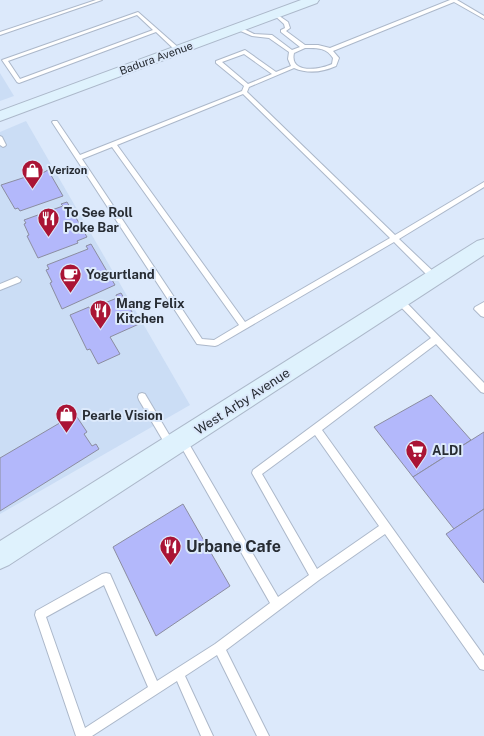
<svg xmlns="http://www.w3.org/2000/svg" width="484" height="736" viewBox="0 0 484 736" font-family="'Public Sans',sans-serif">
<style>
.built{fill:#cbddf5}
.building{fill:#b3b8fb;stroke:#8b8da0}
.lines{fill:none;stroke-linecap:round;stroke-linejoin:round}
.lane-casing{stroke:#acb8ca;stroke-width:2}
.secondary-casing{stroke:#acb8ca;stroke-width:2}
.lane{fill:#fff;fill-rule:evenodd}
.secondary{fill:#dff2fd;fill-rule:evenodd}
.labels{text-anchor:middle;stroke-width:4;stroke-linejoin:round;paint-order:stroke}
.far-street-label{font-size:11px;fill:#272c33;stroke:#dce9fb}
.far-poi-label{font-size:11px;font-weight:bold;fill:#272c33;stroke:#dce9fb;text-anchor:start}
.poi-label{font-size:13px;font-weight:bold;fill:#272c33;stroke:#dce9fb;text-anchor:start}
.street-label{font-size:13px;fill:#272c33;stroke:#dce9fb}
.near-poi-label{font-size:16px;font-weight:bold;fill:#272c33;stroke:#dce9fb;text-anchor:start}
</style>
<rect width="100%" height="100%" fill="#dce9fb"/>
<g class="built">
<polygon points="0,73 14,96 0,101"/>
<polygon points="26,121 190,405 0,514 0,132"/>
</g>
<g class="building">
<polygon points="48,170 63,196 20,211 18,208 15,209 1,185 38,173 39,175"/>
<polygon points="67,202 87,237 77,241 78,243 38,258 27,236 29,235 24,224 26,223 24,220 63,206 61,204"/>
<polygon points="91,244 115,285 62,309 50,283 52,282 46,270 49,269 47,265 88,249 86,246"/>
<polygon points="121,293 139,324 110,337 120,354 98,364 90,349 87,350 70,315 89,307 90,309 117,298 116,295"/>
<polygon points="431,395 471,440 413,477 374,427"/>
<polygon points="75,414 87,432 84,434 92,446 96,444 99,449 0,511 0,458"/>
<polygon points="484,432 484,509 454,529 413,477"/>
<polygon points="183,504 230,586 156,636 113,547"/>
<polygon points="484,509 484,583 446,534"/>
</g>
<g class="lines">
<defs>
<g id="lane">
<polygon points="96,0 102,0 0,35 0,32"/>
<path d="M450,0H457L484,16V19L454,2L333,51L339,58L336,66C323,72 308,74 294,68L249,87L247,92L395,235L484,182V187L399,239L438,276L439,278L438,280H432L394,242L218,345L215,346L197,344L52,122L53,121H57L80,155L242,91L244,86L216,63V61L245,50L276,72L291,66L288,59L289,52L269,38L252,36L236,29V27H240L254,34L272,35L292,50L300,47L281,32V30L285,28L284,24L273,14L275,13L288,22L290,28L286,31L305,45H318L330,48ZM305,48C316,48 326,47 333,58L332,64C320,70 289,74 294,53ZM244,54L272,74L248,84L222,62ZM243,94L390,238L245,322L117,145ZM112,147L239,325L214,340L202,339L82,159Z"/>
<path d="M138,12L180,49V51H176L156,32L19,83L17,82L2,60ZM137,15L153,30L20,79L8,61Z"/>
<polygon points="0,136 2,137 6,145 5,146 3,147 0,145"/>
<polygon points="17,277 21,280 20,282 0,290 0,284"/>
<path d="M400,298L403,299L484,383V393L481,392L436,344L322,430L484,656V670L480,669L385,534L319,580L226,650L269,736H257L217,655L185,676L213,736H201L177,681L92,736H76L35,615L36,611L102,574L106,573L110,574L157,681L215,644L270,603L179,443L178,440L179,437L182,436L185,437L278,597L309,575L252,473L253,470L431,338L397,303L396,301ZM315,435L379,526L317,569L262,474ZM104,585L148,687L85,728L46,617Z"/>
<polygon points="484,302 484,317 481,316 474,309 475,307"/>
<polygon points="142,393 145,394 174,443 175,446 174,449 171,450 168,449 139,400 138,397 139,394"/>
</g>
<g id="secondary">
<polygon points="301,0 319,0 317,3 0,121 0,111"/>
<polygon points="484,239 484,255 9,565 0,569 0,541 477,241"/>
</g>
</defs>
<use href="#lane" class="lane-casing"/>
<use href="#secondary" class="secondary-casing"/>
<use href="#lane" class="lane"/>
<use href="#secondary" class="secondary"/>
</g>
<defs>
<symbol id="shop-pin" viewBox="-11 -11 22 30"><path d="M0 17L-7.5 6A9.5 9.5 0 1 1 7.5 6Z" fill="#aa1435" stroke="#dce9fb"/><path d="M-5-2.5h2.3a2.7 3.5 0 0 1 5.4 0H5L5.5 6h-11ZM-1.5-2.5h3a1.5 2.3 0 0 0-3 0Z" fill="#fff"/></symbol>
<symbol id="restaurant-pin" viewBox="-11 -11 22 30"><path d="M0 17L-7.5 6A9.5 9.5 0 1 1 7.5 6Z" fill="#aa1435" stroke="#dce9fb"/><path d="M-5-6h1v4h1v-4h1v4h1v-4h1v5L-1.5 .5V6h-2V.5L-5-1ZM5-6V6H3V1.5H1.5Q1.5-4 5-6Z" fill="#fff"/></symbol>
<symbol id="cafe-pin" viewBox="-11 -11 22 30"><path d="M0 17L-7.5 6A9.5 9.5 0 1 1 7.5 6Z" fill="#aa1435" stroke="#dce9fb"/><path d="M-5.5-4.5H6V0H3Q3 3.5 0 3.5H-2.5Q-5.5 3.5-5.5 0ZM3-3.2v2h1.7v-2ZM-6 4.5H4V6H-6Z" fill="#fff"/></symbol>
<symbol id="supermarket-pin" viewBox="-11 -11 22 30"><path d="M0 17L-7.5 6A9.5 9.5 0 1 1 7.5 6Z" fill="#aa1435" stroke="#dce9fb"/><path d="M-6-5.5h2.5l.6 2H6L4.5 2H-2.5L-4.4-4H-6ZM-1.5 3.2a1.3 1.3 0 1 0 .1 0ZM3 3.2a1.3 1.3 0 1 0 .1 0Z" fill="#fff"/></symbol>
</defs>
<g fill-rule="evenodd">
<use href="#shop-pin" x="20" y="158" width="25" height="34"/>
<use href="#restaurant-pin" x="36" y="206" width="25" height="34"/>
<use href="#cafe-pin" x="58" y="262" width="25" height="34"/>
<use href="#restaurant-pin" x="88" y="298" width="25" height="34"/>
<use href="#shop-pin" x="54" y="402" width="25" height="34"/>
<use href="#supermarket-pin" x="404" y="438" width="25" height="34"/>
<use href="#restaurant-pin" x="158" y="534" width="25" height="34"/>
</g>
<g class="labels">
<g class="far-street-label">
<text transform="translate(156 58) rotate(-20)" y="4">Badura Avenue</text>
</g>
<g class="far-poi-label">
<text x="48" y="174">Verizon</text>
</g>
<g class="poi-label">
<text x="64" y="217">To See Roll<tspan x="64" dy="15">Poke Bar</tspan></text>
<text x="86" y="279">Yogurtland</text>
<text x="116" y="308">Mang Felix<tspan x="116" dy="15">Kitchen</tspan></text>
<text x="82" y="420">Pearle Vision</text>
<text x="432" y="455">ALDI</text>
</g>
<g class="street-label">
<text transform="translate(242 401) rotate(-33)" y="5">West Arby Avenue</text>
</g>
<g class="near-poi-label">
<text x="186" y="552">Urbane Cafe</text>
</g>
</g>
</svg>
